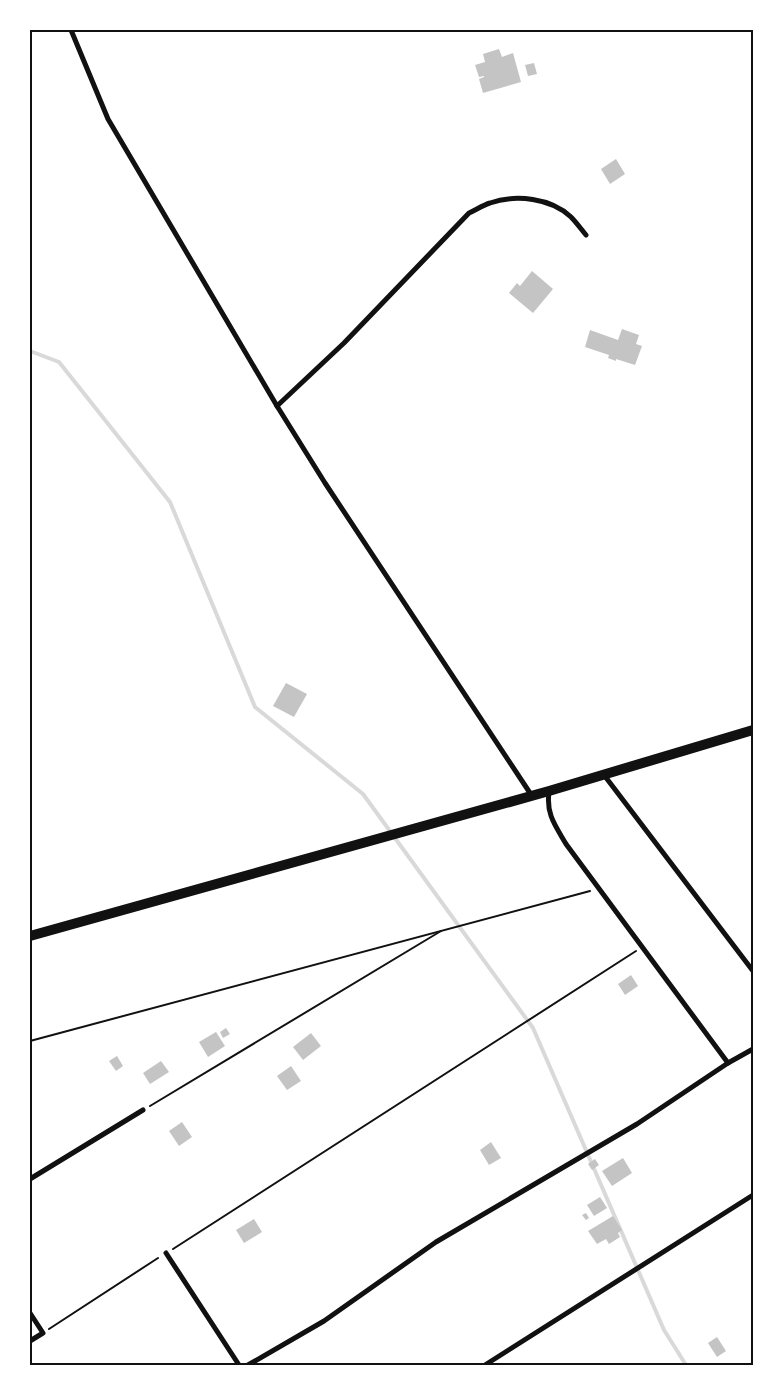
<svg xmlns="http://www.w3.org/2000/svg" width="783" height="1395" viewBox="0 0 783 1395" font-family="'Open Sans',sans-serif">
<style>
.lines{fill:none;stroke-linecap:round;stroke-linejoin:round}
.stream{stroke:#d9d9d9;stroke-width:4}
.building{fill:#c4c4c4}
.path{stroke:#111;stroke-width:2}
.minor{stroke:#111;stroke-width:5}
.secondary{stroke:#111;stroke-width:10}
.neatline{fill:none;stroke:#111;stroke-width:2}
</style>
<rect width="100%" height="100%" fill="#fff"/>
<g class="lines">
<polyline class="stream" points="30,351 59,362 170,502 255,707 363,794 533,1028 664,1330 686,1365"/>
</g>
<g class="building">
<polygon points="499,49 502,57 513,53 521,82 483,93 479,79 484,77 484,76 479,77 475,65 485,62 483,54"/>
<polygon points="534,63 537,74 528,76 525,65"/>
<polygon points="616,159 625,174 610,184 601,169"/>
<polygon points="532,271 553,289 533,313 509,293 517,283 520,286"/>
<polygon points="622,329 639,335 636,344 642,346 635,365 616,359 616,361 608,358 609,355 585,347 590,330 618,340"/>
<polygon points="286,683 307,694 294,717 273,706"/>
<polygon points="631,975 638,986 625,995 618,984"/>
<polygon points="226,1028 230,1034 223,1038 220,1032"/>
<polygon points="216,1032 225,1046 208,1057 199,1042"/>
<polygon points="311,1033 321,1046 303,1060 293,1047"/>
<polygon points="117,1056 123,1066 116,1071 109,1061"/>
<polygon points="161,1061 169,1072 150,1084 143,1073"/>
<polygon points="291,1066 301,1081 287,1090 277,1076"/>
<polygon points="182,1122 192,1137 179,1146 169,1131"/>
<polygon points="491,1142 501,1158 489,1165 480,1150"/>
<polygon points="623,1158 632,1173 612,1186 602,1171"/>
<polygon points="595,1159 599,1165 592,1170 588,1164"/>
<polygon points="600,1197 607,1208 594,1216 587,1205"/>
<polygon points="586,1213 589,1218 586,1220 582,1215"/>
<polygon points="613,1216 622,1230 618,1233 620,1237 609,1244 606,1239 597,1244 588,1231"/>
<polygon points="254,1219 262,1232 244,1243 236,1230"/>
<polygon points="717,1337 726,1351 717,1357 708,1343"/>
</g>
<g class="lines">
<g class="path">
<polyline points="30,1041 590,891"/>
<polyline points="150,1106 441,931"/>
<polyline points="173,1249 636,951"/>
<polyline points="49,1329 158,1258"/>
</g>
<g class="minor">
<polyline points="71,30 108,119 277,406 325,483 532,796"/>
<path d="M277,406L344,343L469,213C476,210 483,205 490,203C516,194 551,198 571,217C576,222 581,229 586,235"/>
<polyline points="604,775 753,971"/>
<path d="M549,792C546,814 555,825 566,844L728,1063"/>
<polyline points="30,1179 143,1110"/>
<polyline points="166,1253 239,1365"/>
<polyline points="30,1313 43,1333 30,1341"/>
<polyline points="248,1365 324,1321 436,1242 637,1124 728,1063 753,1049"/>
<polyline points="485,1365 753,1195"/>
</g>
<polyline class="secondary" points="30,936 549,791 753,730"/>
</g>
<rect width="783" height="1395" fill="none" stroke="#ffffff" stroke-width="62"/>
<rect x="31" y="31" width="721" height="1333" class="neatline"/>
</svg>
